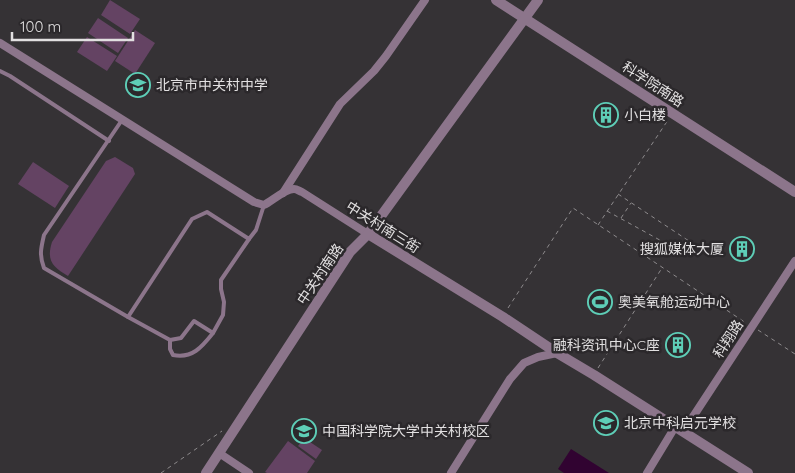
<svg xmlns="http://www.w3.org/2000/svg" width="795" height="473" viewBox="0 0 795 473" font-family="Quicksand,'Noto Sans SC',sans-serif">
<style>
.green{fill:#644363}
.water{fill:#310331}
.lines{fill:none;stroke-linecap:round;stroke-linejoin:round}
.path{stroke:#8e8b8d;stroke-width:1;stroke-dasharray:4 4;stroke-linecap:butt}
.service{stroke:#8c758b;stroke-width:4}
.minor{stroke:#8c758b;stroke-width:8}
.tertiary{stroke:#8c758b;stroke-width:10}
.labels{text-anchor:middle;stroke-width:5;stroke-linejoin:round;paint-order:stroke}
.street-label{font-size:14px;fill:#e2e0e1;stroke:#2b282b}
.poi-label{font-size:14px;fill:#e2e0e1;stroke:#2b282b;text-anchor:start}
</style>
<rect width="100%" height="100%" fill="#353235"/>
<g class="green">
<polygon points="110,0 140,19 130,34 101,15"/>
<polygon points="98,18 128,38 118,53 88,33"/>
<polygon points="135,30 155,43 135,74 115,61"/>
<polygon points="87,37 117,56 107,71 77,52"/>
<path d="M115,157L133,168L135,174L68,276C53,267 46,261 52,242L106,161Z"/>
<polygon points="33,162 69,186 55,208 18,184"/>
<polygon points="304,438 322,450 316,459 298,446"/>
<polygon points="288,441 315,461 307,473 267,473 265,472"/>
</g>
<polygon class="water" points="571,449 609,473 564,473 558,469"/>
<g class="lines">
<g class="path">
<polyline points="618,194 695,245"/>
<polyline points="607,211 687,255"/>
<polyline points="621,218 631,203"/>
<polyline points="598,225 668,120"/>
<polyline points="508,308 573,208 746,323"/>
<polyline points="758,330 795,354"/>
<polyline points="598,368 662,268"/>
<polyline points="161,473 222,431"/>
</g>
<g class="service">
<polyline points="0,71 10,76 109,141"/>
<path d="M122,120L44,235C41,248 39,255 44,268L128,317L192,219L207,212L249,239L256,230L264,205"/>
<polyline points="128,317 170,340 181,338 194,321 213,333 223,315 224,302 221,289 221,280 249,239"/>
<path d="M170,340V349L173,355C192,359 202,347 213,333"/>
</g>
<g class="minor">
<path d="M0,43L254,202L264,205C272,201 285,189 294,189C297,189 299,191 302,192L368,234"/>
<polyline points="283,193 340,104 374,71 386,56 425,0"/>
<polyline points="683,432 795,261"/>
<polyline points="219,453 249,473"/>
<polyline points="451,473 510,379 524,363 538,357 557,353"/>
<polyline points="647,473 675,427"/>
</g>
<g class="tertiary">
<polyline points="496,0 795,192"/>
<polyline points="368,234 503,317 557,353 594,375 748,473"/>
<polyline points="206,473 350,252 368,234 538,0"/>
</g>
</g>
<defs>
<symbol id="school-ring" viewBox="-11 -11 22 22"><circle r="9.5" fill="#2b282b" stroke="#5eceb7" stroke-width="1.5"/><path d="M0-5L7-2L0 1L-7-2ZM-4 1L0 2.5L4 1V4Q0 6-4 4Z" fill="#5eceb7"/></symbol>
<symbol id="building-ring" viewBox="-11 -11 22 22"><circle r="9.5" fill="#2b282b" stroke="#5eceb7" stroke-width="1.5"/><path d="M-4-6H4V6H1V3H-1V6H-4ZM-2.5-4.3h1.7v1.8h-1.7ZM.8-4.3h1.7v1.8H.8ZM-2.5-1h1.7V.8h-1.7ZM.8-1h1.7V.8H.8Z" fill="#5eceb7"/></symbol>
<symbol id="stadium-ring" viewBox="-11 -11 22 22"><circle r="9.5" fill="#2b282b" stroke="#5eceb7" stroke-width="1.5"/><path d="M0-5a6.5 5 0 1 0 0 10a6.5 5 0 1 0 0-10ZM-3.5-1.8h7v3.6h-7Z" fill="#5eceb7"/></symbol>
<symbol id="university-ring" viewBox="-11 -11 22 22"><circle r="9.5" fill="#2b282b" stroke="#5eceb7" stroke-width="1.5"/><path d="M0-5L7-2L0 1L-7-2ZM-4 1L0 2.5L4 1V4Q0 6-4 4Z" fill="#5eceb7"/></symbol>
</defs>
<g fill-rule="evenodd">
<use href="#school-ring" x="124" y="71" width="28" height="28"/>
<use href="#building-ring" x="592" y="101" width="28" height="28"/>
<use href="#building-ring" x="728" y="235" width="28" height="28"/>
<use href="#stadium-ring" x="586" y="288" width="28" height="28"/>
<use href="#building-ring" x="664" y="331" width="28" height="28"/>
<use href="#school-ring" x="592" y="409" width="28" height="28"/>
<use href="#university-ring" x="290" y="417" width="28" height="28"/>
</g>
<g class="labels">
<g class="street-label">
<text transform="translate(653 84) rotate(33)" y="5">科学院南路</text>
<text transform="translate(383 227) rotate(32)" y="5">中关村南三街</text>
<text transform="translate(320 274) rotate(-56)" y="5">中关村南路</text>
<text transform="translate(728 339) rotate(-57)" y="5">科翔路</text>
</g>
<g class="poi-label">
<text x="156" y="90">北京市中关村中学</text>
<text x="624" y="120">小白楼</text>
<text x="724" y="254" text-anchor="end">搜狐媒体大厦</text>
<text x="618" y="307">奥美氧舱运动中心</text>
<text x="660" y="350" text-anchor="end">融科资讯中心C座</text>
<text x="624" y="428">北京中科启元学校</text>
<text x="322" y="436">中国科学院大学中关村校区</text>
</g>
</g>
<path d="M12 32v8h121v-8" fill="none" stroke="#e2e0e1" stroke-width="2.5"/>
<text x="20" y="32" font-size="15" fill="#e2e0e1" stroke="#2b282b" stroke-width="4" paint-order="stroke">100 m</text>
</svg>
